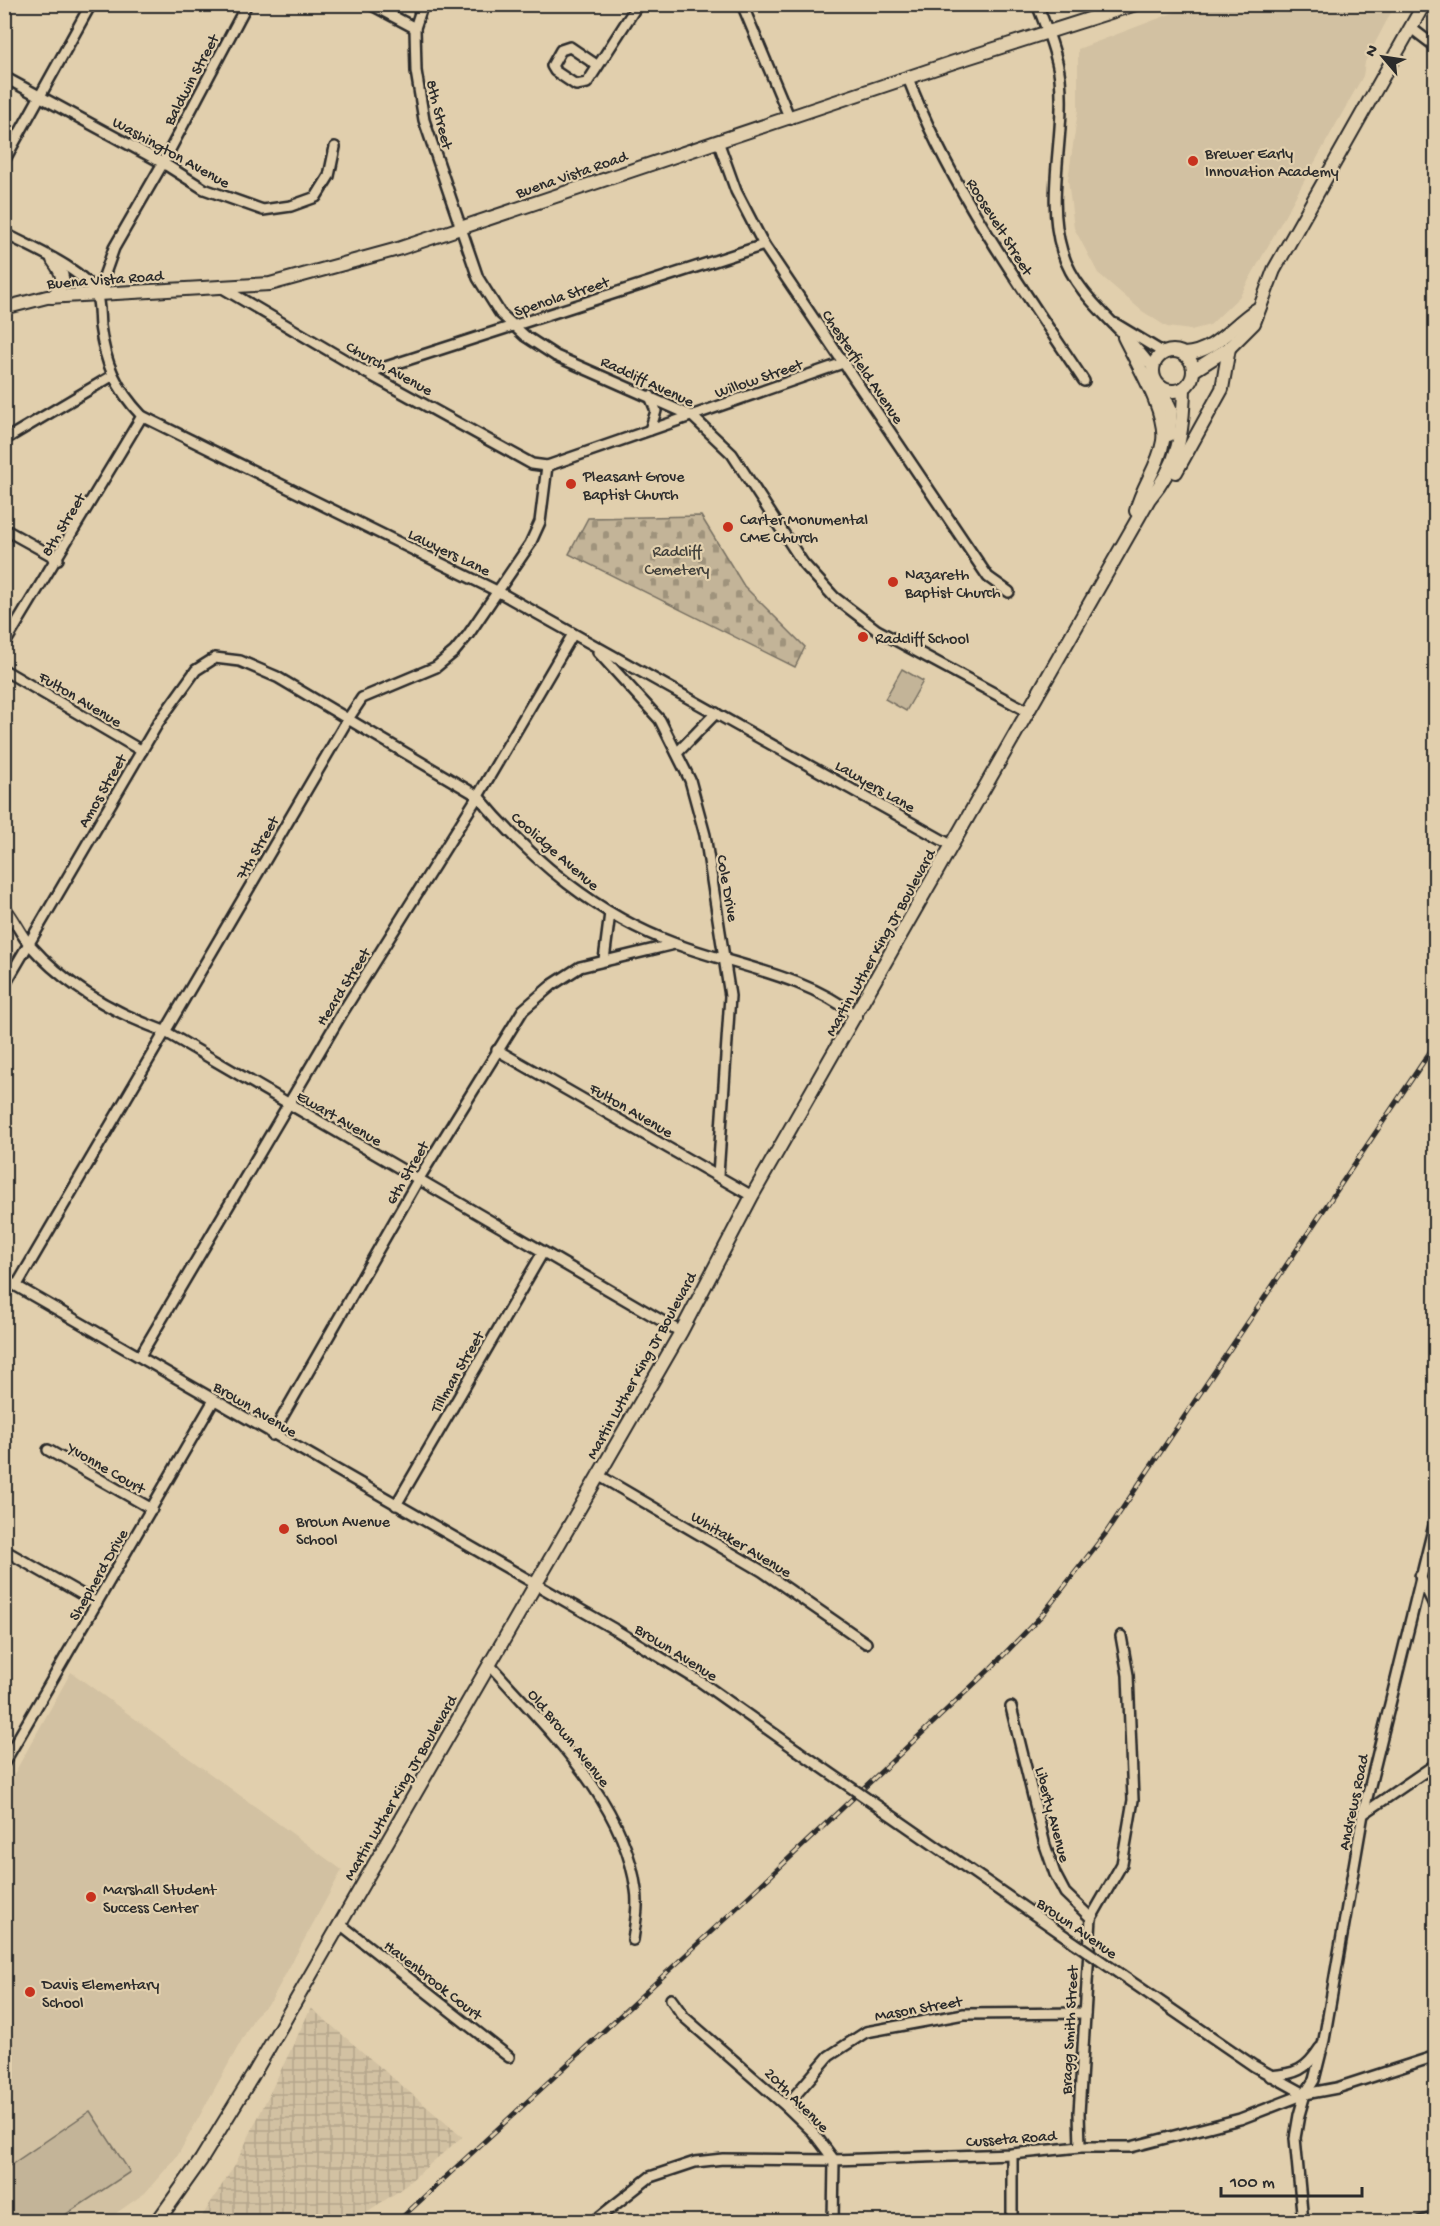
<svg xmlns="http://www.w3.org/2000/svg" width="1440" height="2226" viewBox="0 0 1440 2226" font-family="'Gochi Hand',sans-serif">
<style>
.built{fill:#d2c1a2}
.industrial{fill:url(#industrial-grid)}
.green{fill:#c3b498;stroke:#777062;stroke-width:1.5}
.cemetery{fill:url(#cemetery-stones);stroke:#777062;stroke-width:1.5}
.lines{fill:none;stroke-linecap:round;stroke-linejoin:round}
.minor-casing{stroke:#2b2b2b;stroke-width:14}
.major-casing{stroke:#2b2b2b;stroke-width:16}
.minor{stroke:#e1cfad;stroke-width:9}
.major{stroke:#e1cfad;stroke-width:12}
.rail-casing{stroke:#2b2b2b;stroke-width:5}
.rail{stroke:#e1cfad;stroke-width:3;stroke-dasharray:9;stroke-linecap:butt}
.minor-bridge-casing{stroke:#2b2b2b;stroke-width:14;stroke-linecap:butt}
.minor-bridge{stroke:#e1cfad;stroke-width:9}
.poi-dot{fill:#c8321e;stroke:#e1cfad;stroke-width:2}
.labels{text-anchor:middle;stroke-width:4.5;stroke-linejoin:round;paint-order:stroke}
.street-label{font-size:16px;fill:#2b2b2b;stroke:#e1cfad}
.poi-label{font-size:16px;fill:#2b2b2b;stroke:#e1cfad;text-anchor:start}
.park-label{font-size:16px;fill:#42403b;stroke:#e1cfad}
</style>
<defs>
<pattern id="industrial-grid" width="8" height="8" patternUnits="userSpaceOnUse" patternTransform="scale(1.5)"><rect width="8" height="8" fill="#d2c1a2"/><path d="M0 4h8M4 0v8" fill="none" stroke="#b4a68c"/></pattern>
<pattern id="cemetery-stones" width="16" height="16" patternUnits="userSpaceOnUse" patternTransform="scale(1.5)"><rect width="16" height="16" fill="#c3b498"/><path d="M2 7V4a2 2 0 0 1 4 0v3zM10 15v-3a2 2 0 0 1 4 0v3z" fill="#9f937c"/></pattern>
</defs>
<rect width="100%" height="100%" fill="#e1cfad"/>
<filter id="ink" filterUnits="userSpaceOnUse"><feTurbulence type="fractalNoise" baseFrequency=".0167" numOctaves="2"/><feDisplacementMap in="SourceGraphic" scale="12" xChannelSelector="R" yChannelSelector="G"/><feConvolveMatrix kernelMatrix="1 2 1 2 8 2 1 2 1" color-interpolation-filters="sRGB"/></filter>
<g filter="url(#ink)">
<g class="built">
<polygon points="1194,5 1395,5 1365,62 1363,76 1240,296 1210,325 1191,330 1167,327 1142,311 1098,273 1074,228 1068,180 1078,110 1078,49"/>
<polygon points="71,1672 342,1870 271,2001 255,2016 178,2155 145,2193 105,2221 5,2222 5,1790"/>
</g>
<polygon class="industrial" points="311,2008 462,2137 396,2193 352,2221 199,2221 236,2163"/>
<g class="green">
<polygon points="902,669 923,681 906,711 885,699"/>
<polygon points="90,2111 130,2172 56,2221 5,2221 5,2169"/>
</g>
<polygon class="cemetery" points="701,516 744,586 805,647 795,667 569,554 588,518"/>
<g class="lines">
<defs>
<g id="minor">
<polyline points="370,4 415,28"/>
<polyline points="423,4 415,28 416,71 424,120 478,278 500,313 525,336 556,356 692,416 732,454 803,563 834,597 877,630 1027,711"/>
<polyline points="742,4 790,119"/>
<path d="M1037,4C1046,27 1057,54 1060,78C1066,135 1045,196 1062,251C1077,301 1126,328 1153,369"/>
<polyline points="1411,28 1436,47"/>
<polyline points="598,66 570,47 561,50 552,66 555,71 576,85 587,83 638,4"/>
<polyline points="4,77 163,163 204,189 263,210 291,206 316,197 329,176 335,147"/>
<path d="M908,78C950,188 1019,283 1084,381"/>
<polyline points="718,141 736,191 764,245 988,577 1009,592"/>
<polyline points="4,161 91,4"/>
<path d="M4,233C31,248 81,267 96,294C100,302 99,317 100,326C105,363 116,389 142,416L497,591L951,845"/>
<polyline points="221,287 367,373 532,464 547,466 843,363"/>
<polyline points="97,296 114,248 163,163 247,4"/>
<polyline points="1116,324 1164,353"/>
<polyline points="367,373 764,245"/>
<polyline points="650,396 656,411 650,430"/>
<polyline points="4,440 112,376"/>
<polyline points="4,529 58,559"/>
<polyline points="4,645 142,416"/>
<polyline points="598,652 660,720 690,780 705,835 730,996 718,1175"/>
<polyline points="4,670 142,751"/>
<polyline points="677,753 716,713"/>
<path d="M4,907C14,918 20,934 30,945C66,986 112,1012 164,1031L681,1332"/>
<polyline points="604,960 610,913"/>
<path d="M4,986L158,723L196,670L215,658L240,661L277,677L478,796C530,859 598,916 676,944C738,967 802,974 857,1016"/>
<polyline points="497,1050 752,1196"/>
<polyline points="4,1279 614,1629 701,1682 797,1750"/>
<polyline points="17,1285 348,719 362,698 436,667 454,652 468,635 530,544 540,522 547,466"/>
<polyline points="140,1356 344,1010 478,796 573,634"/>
<polyline points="272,1435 418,1180 523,1010 552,985 580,967 675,944"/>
<polyline points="48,1450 152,1509"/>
<polyline points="598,1475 762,1571 866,1643"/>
<polyline points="396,1505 543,1252"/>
<polyline points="4,1553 11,1554 97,1603"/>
<polyline points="1420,1576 1436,1609"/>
<path d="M489,1664C547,1730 624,1799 636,1890C639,1906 635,1924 633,1940"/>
<polyline points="1011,1707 1045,1845 1055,1874 1065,1893 1091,1918"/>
<polyline points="4,1763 214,1400"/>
<polyline points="882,1809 1075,1943"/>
<polyline points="1363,1814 1436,1764"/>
<polyline points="340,1924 509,2057"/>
<polyline points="1101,1961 1254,2066 1305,2094"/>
<polyline points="671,1999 684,2017 786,2106 813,2132 834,2160 833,2222"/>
<path d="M1270,2076C1296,2074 1306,2070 1320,2048"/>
<polyline points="786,2106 829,2056 866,2032 964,2014 1085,2013"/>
<polyline points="1080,2147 1079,2113 1091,1918 1122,1864 1133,1800 1128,1675 1121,1636"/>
<polyline points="1012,2154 1012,2222"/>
<polyline points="593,2222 650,2177 695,2162 723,2159 834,2160 1012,2154 1080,2147 1131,2147 1240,2119 1305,2094 1337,2088 1436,2056"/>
<polyline points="1303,2222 1295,2138 1299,2115 1305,2094 1314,2080 1324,2040 1363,1814 1436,1517"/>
<polyline points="1419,2222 1436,2217"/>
</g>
<g id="major">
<path d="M52,297C67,283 64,275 53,260"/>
<polyline points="4,308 47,297 270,284 398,249 954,62 1136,4"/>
<path d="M1124,337C1137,364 1167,412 1163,441C1159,466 1142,486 1136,511"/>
<circle cx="1173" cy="371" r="20"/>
<path d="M1184,354C1217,352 1232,324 1259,308"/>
<polyline points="1193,371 1229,348 1254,323 1274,270 1424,4"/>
<polyline points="1160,387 1171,411 1169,435"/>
<polyline points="1176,472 1222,389 1229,348"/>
<path d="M157,2222L201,2160L253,2075L681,1332L752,1196L1149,499C1179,464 1183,433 1184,388"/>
</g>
</defs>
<use href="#minor" class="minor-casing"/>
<use href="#major" class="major-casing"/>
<use href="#minor" class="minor"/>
<use href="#major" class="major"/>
<defs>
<polyline id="rail" points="397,2222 729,1915 991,1668 1042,1615 1106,1533 1436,1043"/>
</defs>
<use href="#rail" class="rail-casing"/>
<use href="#rail" class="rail"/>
<defs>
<g id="minor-bridge">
<polyline points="797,1750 882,1809"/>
<polyline points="1075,1943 1101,1961"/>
</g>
</defs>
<use href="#minor-bridge" class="minor-bridge-casing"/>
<use href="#minor-bridge" class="minor-bridge"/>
</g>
</g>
<g class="poi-dot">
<circle cx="1193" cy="161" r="6"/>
<circle cx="571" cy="484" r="6"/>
<circle cx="728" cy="527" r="6"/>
<circle cx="893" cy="582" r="6"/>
<circle cx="863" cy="637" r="6"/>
<circle cx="284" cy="1529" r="6"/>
<circle cx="91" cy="1897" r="6"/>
<circle cx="30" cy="1992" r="6"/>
</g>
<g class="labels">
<g class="street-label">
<text transform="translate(190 79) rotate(-62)" y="6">Baldwin Street</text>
<text transform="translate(441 114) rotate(76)" y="6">8th Street</text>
<text transform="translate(172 151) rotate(29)" y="6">Washington Avenue</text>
<text transform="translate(571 173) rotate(-19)" y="6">Buena Vista Road</text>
<text transform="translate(1001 226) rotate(58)" y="6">Roosevelt Street</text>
<text transform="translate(105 278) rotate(-4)" y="6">Buena Vista Road</text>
<text transform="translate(561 295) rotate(-18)" y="6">Spenola Street</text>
<text transform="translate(864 366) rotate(56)" y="6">Chesterfield Avenue</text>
<text transform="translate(390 367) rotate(29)" y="6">Church Avenue</text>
<text transform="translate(758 377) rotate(-19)" y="6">Willow Street</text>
<text transform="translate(648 380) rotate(25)" y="6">Radcliff Avenue</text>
<text transform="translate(62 524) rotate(-59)" y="6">8th Street</text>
<text transform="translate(450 551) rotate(26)" y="6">Lawyers Lane</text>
<text transform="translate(81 698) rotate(31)" y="6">Fulton Avenue</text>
<text transform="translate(876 785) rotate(30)" y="6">Lawyers Lane</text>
<text transform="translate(101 790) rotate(-60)" y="6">Amos Street</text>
<text transform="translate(256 847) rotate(-60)" y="6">7th Street</text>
<text transform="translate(556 850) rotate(41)" y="6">Coolidge Avenue</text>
<text transform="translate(729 888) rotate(80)" y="6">Cole Drive</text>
<text transform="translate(879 942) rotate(-61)" y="6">Martin Luther King Jr Boulevard</text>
<text transform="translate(342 986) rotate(-58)" y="6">Heard Street</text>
<text transform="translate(632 1109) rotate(30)" y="6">Fulton Avenue</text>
<text transform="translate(340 1117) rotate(30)" y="6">Ewart Avenue</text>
<text transform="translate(406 1172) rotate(-60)" y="6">6th Street</text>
<text transform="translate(640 1365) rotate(-61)" y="6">Martin Luther King Jr Boulevard</text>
<text transform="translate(456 1371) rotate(-60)" y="6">Tillman Street</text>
<text transform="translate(256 1408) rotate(31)" y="6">Brown Avenue</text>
<text transform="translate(107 1467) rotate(30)" y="6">Yvonne Court</text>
<text transform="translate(742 1543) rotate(31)" y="6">Whitaker Avenue</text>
<text transform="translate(97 1574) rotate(-60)" y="6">Shepherd Drive</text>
<text transform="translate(677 1651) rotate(32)" y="6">Brown Avenue</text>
<text transform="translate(570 1737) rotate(51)" y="6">Old Brown Avenue</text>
<text transform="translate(399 1787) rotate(-60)" y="6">Martin Luther King Jr Boulevard</text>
<text transform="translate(1352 1802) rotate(-78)" y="6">Andrews Road</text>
<text transform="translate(1054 1814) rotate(75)" y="6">Liberty Avenue</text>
<text transform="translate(1078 1927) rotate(35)" y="6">Brown Avenue</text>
<text transform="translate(434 1979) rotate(38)" y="6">Havenbrook Court</text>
<text transform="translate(918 2007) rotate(-10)" y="6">Mason Street</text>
<text transform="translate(1068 2030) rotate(-87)" y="6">Bragg Smith Street</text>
<text transform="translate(798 2099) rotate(45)" y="6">20th Avenue</text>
<text transform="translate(1011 2137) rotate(-4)" y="6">Cusseta Road</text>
</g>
<g class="poi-label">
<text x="1205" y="158">Brewer Early<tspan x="1205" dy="18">Innovation Academy</tspan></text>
<text x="583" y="481">Pleasant Grove<tspan x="583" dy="18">Baptist Church</tspan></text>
<text x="740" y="524">Carter Monumental<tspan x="740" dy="18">CME Church</tspan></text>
<text x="905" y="579">Nazareth<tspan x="905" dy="18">Baptist Church</tspan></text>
<text x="875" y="643">Radcliff School</text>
<text x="296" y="1526">Brown Avenue<tspan x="296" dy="18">School</tspan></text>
<text x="103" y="1894">Marshall Student<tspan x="103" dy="18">Success Center</tspan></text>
<text x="42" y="1989">Davis Elementary<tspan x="42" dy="18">School</tspan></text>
</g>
<g class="park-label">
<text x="677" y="556">Radcliff<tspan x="677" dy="18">Cemetery</tspan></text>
</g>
</g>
<rect width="1440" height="2226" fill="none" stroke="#e1cfad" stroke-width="24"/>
<rect x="12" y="12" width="1416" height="2202" fill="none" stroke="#2b2b2b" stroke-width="2" filter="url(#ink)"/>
<g transform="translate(1383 57) rotate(299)" stroke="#e1cfad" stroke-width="4.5" paint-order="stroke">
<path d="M0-4.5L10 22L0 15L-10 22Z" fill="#2b2b2b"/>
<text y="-9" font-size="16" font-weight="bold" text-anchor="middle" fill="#2b2b2b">N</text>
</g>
<path d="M1221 2187v9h141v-9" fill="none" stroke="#2b2b2b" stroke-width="3"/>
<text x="1230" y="2187" font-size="18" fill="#2b2b2b" stroke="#e1cfad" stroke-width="4.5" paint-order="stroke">100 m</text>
</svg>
